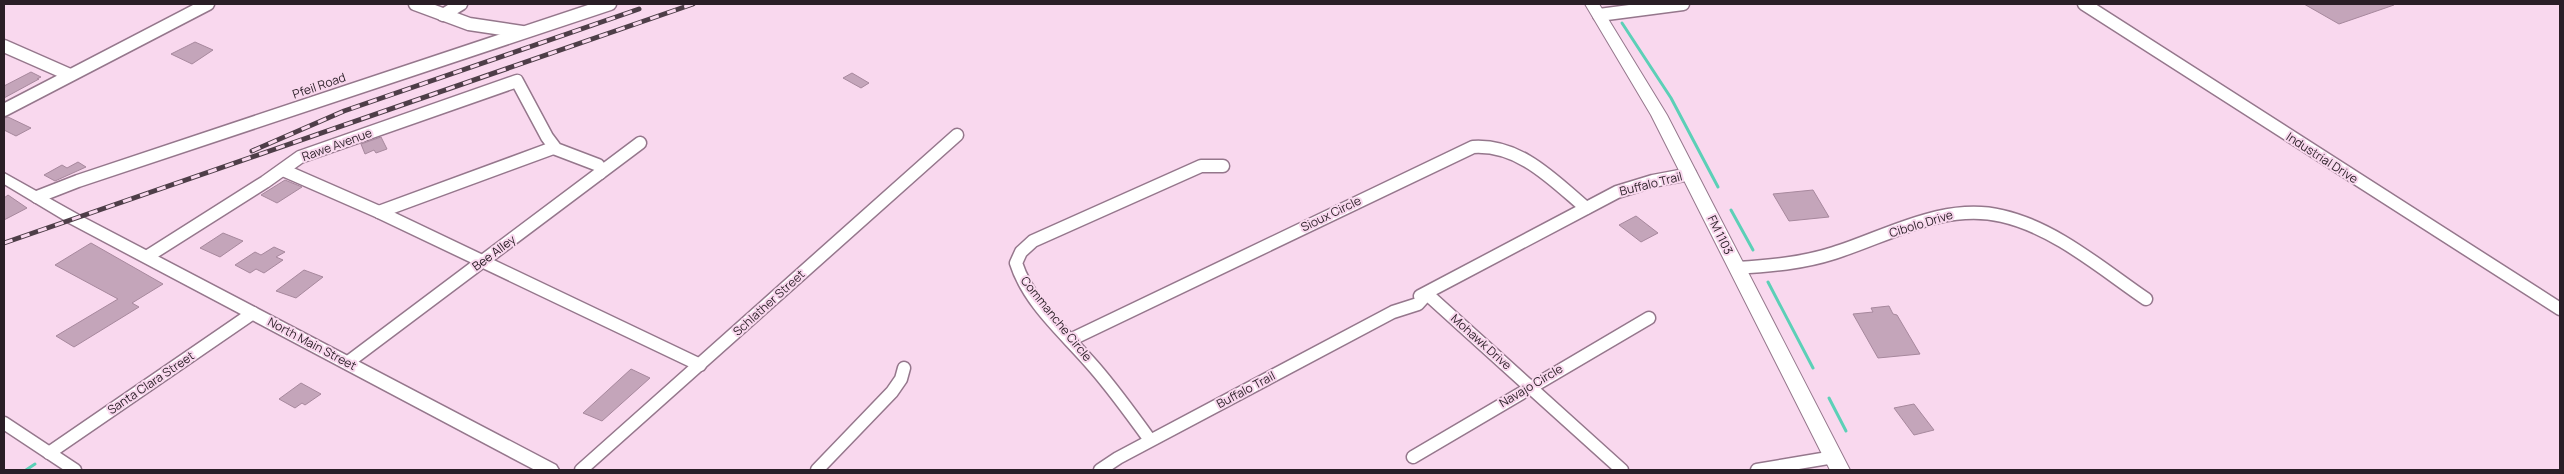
<svg xmlns="http://www.w3.org/2000/svg" width="2564" height="474" viewBox="0 0 2564 474" font-family="Manrope,sans-serif">
<style>
.lines{fill:none;stroke-linecap:round;stroke-linejoin:round}
.stream{stroke:#5cd0b7;stroke-width:3}
.building{fill:#c4a5ba;stroke:#a7889d}
.minor-casing{stroke:#95778c;stroke-width:15}
.tertiary-casing{stroke:#95778c;stroke-width:3}
.secondary-casing{stroke:#95778c;stroke-width:2}
.minor{stroke:#fff;stroke-width:12}
.tertiary{fill:#fff;fill-rule:evenodd}
.secondary{fill:#fff;fill-rule:evenodd}
.rail-casing{stroke:#4e3e48;stroke-width:5}
.rail{stroke:#f9d8ee;stroke-width:3;stroke-dasharray:9;stroke-linecap:butt}
.labels{text-anchor:middle;stroke-width:4;stroke-linejoin:round;paint-order:stroke}
.street-label{font-size:12px;fill:#2a1e26;stroke:#f9d8ee}
</style>
<rect width="100%" height="100%" fill="#f9d8ee"/>
<g class="lines">
<g class="stream">
<polyline points="1622,23 1671,98 1718,187"/>
<polyline points="1731,210 1753,250"/>
<polyline points="1768,282 1813,368"/>
<polyline points="1829,398 1846,431"/>
<polyline points="26,470 35,464"/>
</g>
</g>
<g class="building">
<polygon points="2304,4 2394,4 2394,5 2339,24"/>
<polygon points="195,42 213,50 192,64 171,54"/>
<polygon points="31,72 41,77 37,79 39,79 4,98 4,86"/>
<polygon points="852,73 869,83 861,88 843,78"/>
<polygon points="8,117 31,128 16,136 4,130 4,118"/>
<polygon points="381,137 387,149 376,153 374,150 365,154 361,144"/>
<polygon points="78,162 86,167 55,181 44,175 62,165 67,168"/>
<polygon points="285,180 302,187 277,203 261,195"/>
<polygon points="1813,190 1829,217 1789,221 1773,194"/>
<polygon points="8,195 27,208 4,220 4,198"/>
<polygon points="1636,216 1658,233 1641,242 1619,225"/>
<polygon points="223,233 243,241 220,257 200,248"/>
<polygon points="91,243 163,284 132,303 139,307 74,347 56,336 118,299 55,265"/>
<polygon points="274,247 285,252 276,257 283,260 264,273 256,269 250,273 235,265 255,252 261,255"/>
<polygon points="304,270 323,277 296,298 276,291"/>
<polygon points="1889,306 1893,314 1897,315 1920,354 1878,358 1853,314 1873,312 1871,308"/>
<polygon points="631,369 650,378 602,421 583,413"/>
<polygon points="301,383 321,394 305,405 302,403 295,408 279,399"/>
<polygon points="1914,404 1934,430 1914,435 1894,408"/>
</g>
<g class="lines">
<defs>
<g id="minor">
<polyline points="415,4 469,24 522,32"/>
<polyline points="2084,4 2560,309"/>
<polyline points="443,15 461,4"/>
<polyline points="1599,15 1683,4"/>
<polyline points="4,46 70,75"/>
<polyline points="4,110 208,4"/>
<polyline points="283,170 379,212 700,365"/>
<polyline points="37,197 78,181 610,4"/>
<polyline points="379,212 553,148"/>
<polyline points="148,256 265,182 300,157 517,81 547,137 556,149 598,165 601,169 600,173"/>
<path d="M1737,268C1770,266 1803,263 1834,253C1888,236 1944,202 2002,216C2055,228 2102,269 2146,299"/>
<polyline points="1427,294 1622,470"/>
<polyline points="1420,296 1617,192 1653,181 1690,174"/>
<path d="M1070,340L1473,147C1520,144 1553,180 1586,208"/>
<polyline points="347,363 640,143"/>
<polyline points="4,423 75,470"/>
<path d="M1150,440C1132,415 1114,390 1094,367C1067,335 1029,304 1016,263L1021,252L1033,241L1201,166H1223"/>
<polyline points="49,453 253,313"/>
<polyline points="1413,457 1649,318"/>
<polyline points="581,470 957,135"/>
<polyline points="817,470 892,392 901,379 904,368"/>
<polyline points="1100,470 1118,458 1393,312 1418,304 1427,294"/>
<polyline points="1757,470 1834,457"/>
</g>
<polygon id="tertiary" points="4,173 79,215 556,465 559,470 535,470 69,223 4,184"/>
<polygon id="secondary" points="1585,4 1599,4 1667,115 1850,470 1830,470 1651,115"/>
</defs>
<use href="#minor" class="minor-casing"/>
<use href="#tertiary" class="tertiary-casing"/>
<use href="#secondary" class="secondary-casing"/>
<use href="#minor" class="minor"/>
<use href="#tertiary" class="tertiary"/>
<use href="#secondary" class="secondary"/>
<defs>
<g id="rail">
<polyline points="252,151 344,111 639,9"/>
<polyline points="4,243 693,4"/>
</g>
</defs>
<use href="#rail" class="rail-casing"/>
<use href="#rail" class="rail"/>
</g>
<g class="labels">
<g class="street-label">
<text transform="translate(319 86) rotate(-19)" y="4">Pfeil Road</text>
<text transform="translate(337 145) rotate(-20)" y="4">Rawe Avenue</text>
<text transform="translate(2322 158) rotate(33)" y="4">Industrial Drive</text>
<text transform="translate(1651 184) rotate(-14)" y="4">Buffalo Trail</text>
<text transform="translate(1331 214) rotate(-26)" y="4">Sioux Circle</text>
<text transform="translate(1921 224) rotate(-17)" y="4">Cibolo Drive</text>
<text transform="translate(1720 235) rotate(64)" y="4">FM 1103</text>
<text transform="translate(494 253) rotate(-37)" y="4">Bee Alley</text>
<text transform="translate(769 303) rotate(-42)" y="4">Schlather Street</text>
<text transform="translate(1056 319) rotate(51)" y="4">Commanche Circle</text>
<text transform="translate(1481 342) rotate(42)" y="4">Mohawk Drive</text>
<text transform="translate(312 344) rotate(28)" y="4">North Main Street</text>
<text transform="translate(151 383) rotate(-34)" y="4">Santa Clara Street</text>
<text transform="translate(1531 386) rotate(-31)" y="4">Navajo Circle</text>
<text transform="translate(1246 390) rotate(-28)" y="4">Buffalo Trail</text>
</g>
</g>
<rect width="2564" height="474" fill="none" stroke="#2a1e26" stroke-width="10"/>
</svg>
